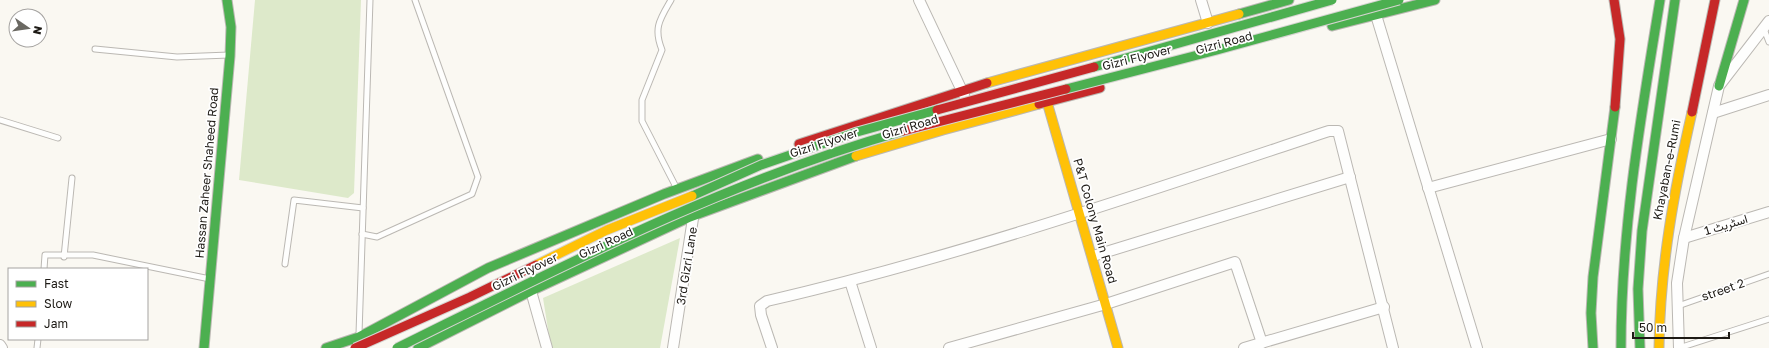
<svg xmlns="http://www.w3.org/2000/svg" width="1769" height="348" viewBox="0 0 1769 348" font-family="'Golos Text',Vazirmatn,sans-serif">
<style>
.green{fill:#dde9ca}
.lines{fill:none;stroke-linecap:round;stroke-linejoin:round}
.lane-casing{stroke:#bbb8b3;stroke-width:7}
.street-casing{stroke:#bbb8b3;stroke-width:12}
.fast-casing{stroke:#bbb8b3;stroke-width:11}
.slow-casing{stroke:#bbb8b3;stroke-width:11}
.jam-casing{stroke:#bbb8b3;stroke-width:11}
.lane{stroke:#fefefd;stroke-width:5}
.street{stroke:#fefefd;stroke-width:10}
.fast{stroke:#4caf50;stroke-width:9}
.slow{stroke:#ffc107;stroke-width:9}
.jam{stroke:#c62828;stroke-width:9}
.fast-bridge-casing{stroke:#d5d3d0;stroke-width:11;stroke-linecap:butt}
.slow-bridge-casing{stroke:#d5d3d0;stroke-width:11;stroke-linecap:butt}
.jam-bridge-casing{stroke:#d5d3d0;stroke-width:11;stroke-linecap:butt}
.fast-bridge{stroke:#4caf50;stroke-width:9}
.slow-bridge{stroke:#ffc107;stroke-width:9}
.jam-bridge{stroke:#c62828;stroke-width:9}
.labels{text-anchor:middle;stroke-width:3.5;stroke-linejoin:round;paint-order:stroke}
.street-label{font-size:12px;fill:#1d1a15;stroke:#fff}
</style>
<rect width="100%" height="100%" fill="#faf8f2"/>
<g class="green">
<polygon points="255,0 361,0 354,193 348,198 239,180"/>
<polygon points="680,238 660,348 551,348 543,298"/>
</g>
<g class="lines">
<defs>
<g id="lane">
<path d="M671,0C660,19 653,28 662,50L642,100V121L676,187"/>
<polyline points="1764,29 1769,42"/>
<polyline points="95,49 177,57 229,55"/>
<polyline points="0,120 58,138"/>
<polyline points="362,234 377,237 472,194 478,177 415,0"/>
<polyline points="64,257 72,178"/>
<polyline points="285,264 294,200 363,208"/>
<polyline points="44,269 45,255 93,255 210,279"/>
<polyline points="1678,306 1769,274"/>
<polyline points="359,334 370,0"/>
<polyline points="37,348 38,339"/>
<polyline points="1679,348 1769,319"/>
</g>
<g id="street">
<polyline points="919,0 964,95"/>
<polyline points="1201,0 1208,23"/>
<polyline points="1376,15 1477,348"/>
<polyline points="1713,113 1769,95"/>
<polyline points="1428,188 1611,139"/>
<polyline points="1684,238 1769,212"/>
<polyline points="1093,256 1350,177"/>
<polyline points="850,281 871,348"/>
<polyline points="531,291 547,348"/>
<polyline points="0,345 2,348"/>
<polyline points="673,348 694,212"/>
<path d="M772,348L761,315L760,306L767,301C958,257 1143,193 1329,131H1338L1393,348"/>
<polyline points="949,348 1106,304 1235,262 1262,343"/>
<polyline points="1244,348 1384,307"/>
<polyline points="1679,348 1677,283 1684,238 1719,86 1769,21"/>
</g>
<g id="fast">
<polyline points="1239,14 1289,0"/>
<polyline points="1332,26 1435,0"/>
<polyline points="1719,86 1744,0"/>
<polyline points="204,348 230,56 231,27 227,0"/>
<polyline points="326,348 359,337 488,268 664,194 758,159"/>
<polyline points="418,348 531,291 690,217 856,156"/>
<polyline points="1593,348 1591,313 1593,277 1615,107"/>
<path d="M1621,348C1621,230 1641,116 1660,0"/>
<polyline points="1640,348 1638,289 1642,231 1675,0"/>
</g>
<g id="slow">
<polyline points="987,83 1239,14"/>
<polyline points="1047,102 1118,348"/>
<polyline points="856,156 943,130 1039,104"/>
<path d="M1659,348C1660,267 1674,191 1692,112"/>
</g>
<g id="jam">
<polyline points="1614,0 1620,39 1615,107"/>
<polyline points="1039,104 1100,88"/>
<polyline points="1692,112 1715,0"/>
<polyline points="799,144 987,83"/>
</g>
</defs>
<use href="#lane" class="lane-casing"/>
<use href="#street" class="street-casing"/>
<use href="#fast" class="fast-casing"/>
<use href="#slow" class="slow-casing"/>
<use href="#jam" class="jam-casing"/>
<use href="#lane" class="lane"/>
<use href="#street" class="street"/>
<use href="#fast" class="fast"/>
<use href="#slow" class="slow"/>
<use href="#jam" class="jam"/>
<defs>
<g id="fast-bridge">
<polyline points="1094,67 1332,0"/>
<polyline points="1066,89 1217,50 1399,0"/>
<polyline points="692,196 761,165 857,132 937,110"/>
<path d="M397,348C561,267 726,181 903,131"/>
</g>
<polyline id="slow-bridge" points="536,265 607,230 692,196"/>
<g id="jam-bridge">
<polyline points="937,110 1094,67"/>
<polyline points="903,131 1066,89"/>
<polyline points="355,348 470,297 536,265"/>
</g>
</defs>
<use href="#fast-bridge" class="fast-bridge-casing"/>
<use href="#slow-bridge" class="slow-bridge-casing"/>
<use href="#jam-bridge" class="jam-bridge-casing"/>
<use href="#fast-bridge" class="fast-bridge"/>
<use href="#slow-bridge" class="slow-bridge"/>
<use href="#jam-bridge" class="jam-bridge"/>
</g>
<g class="labels">
<g class="street-label">
<text transform="translate(1224 43) rotate(-15)" y="4">Gizri Road</text>
<text transform="translate(1137 58) rotate(-14)" y="4">Gizri Flyover</text>
<text transform="translate(910 127) rotate(-17)" y="4">Gizri Road</text>
<text transform="translate(824 143) rotate(-18)" y="4">Gizri Flyover</text>
<text transform="translate(1667 170) rotate(-79)" y="4">Khayaban-e-Rumi</text>
<text transform="translate(207 173) rotate(-85)" y="4">Hassan Zaheer Shaheed Road</text>
<text transform="translate(1095 221) rotate(74)" y="4">P&amp;T Colony Main Road</text>
<text transform="translate(1726 225) rotate(-17)" y="4">اسٹریٹ 1</text>
<text transform="translate(606 243) rotate(-25)" y="4">Gizri Road</text>
<text transform="translate(687 266) rotate(-81)" y="4">3rd Gizri Lane</text>
<text transform="translate(525 272) rotate(-26)" y="4">Gizri Flyover</text>
<text transform="translate(1723 290) rotate(-19)" y="4">street 2</text>
</g>
</g>
<rect x="8" y="268" width="140" height="72" fill="#ffffff" stroke="#a5a3a1"/>
<rect x="16" y="281" width="20" height="6" fill="#4caf50" stroke="#a5a3a1"/>
<text x="44" y="288" font-size="12" fill="#1d1a15">Fast</text>
<rect x="16" y="301" width="20" height="6" fill="#ffc107" stroke="#a5a3a1"/>
<text x="44" y="308" font-size="12" fill="#1d1a15">Slow</text>
<rect x="16" y="321" width="20" height="6" fill="#c62828" stroke="#a5a3a1"/>
<text x="44" y="328" font-size="12" fill="#1d1a15">Jam</text>
<g transform="translate(28 28) rotate(103)"><circle r="19" fill="#ffffff" stroke="#a5a3a1"/>
<path d="M0-3L7 15L0 10L-7 15Z" fill="#6a6862"/>
<text y="-6" font-size="11" font-weight="bold" text-anchor="middle" fill="#1d1a15">N</text>
</g>
<path d="M1633 332v6h96v-6" fill="none" stroke="#1d1a15" stroke-width="2"/>
<text x="1639" y="332" font-size="12" fill="#1d1a15" stroke="#ffffff" stroke-width="3" paint-order="stroke">50 m</text>
</svg>
